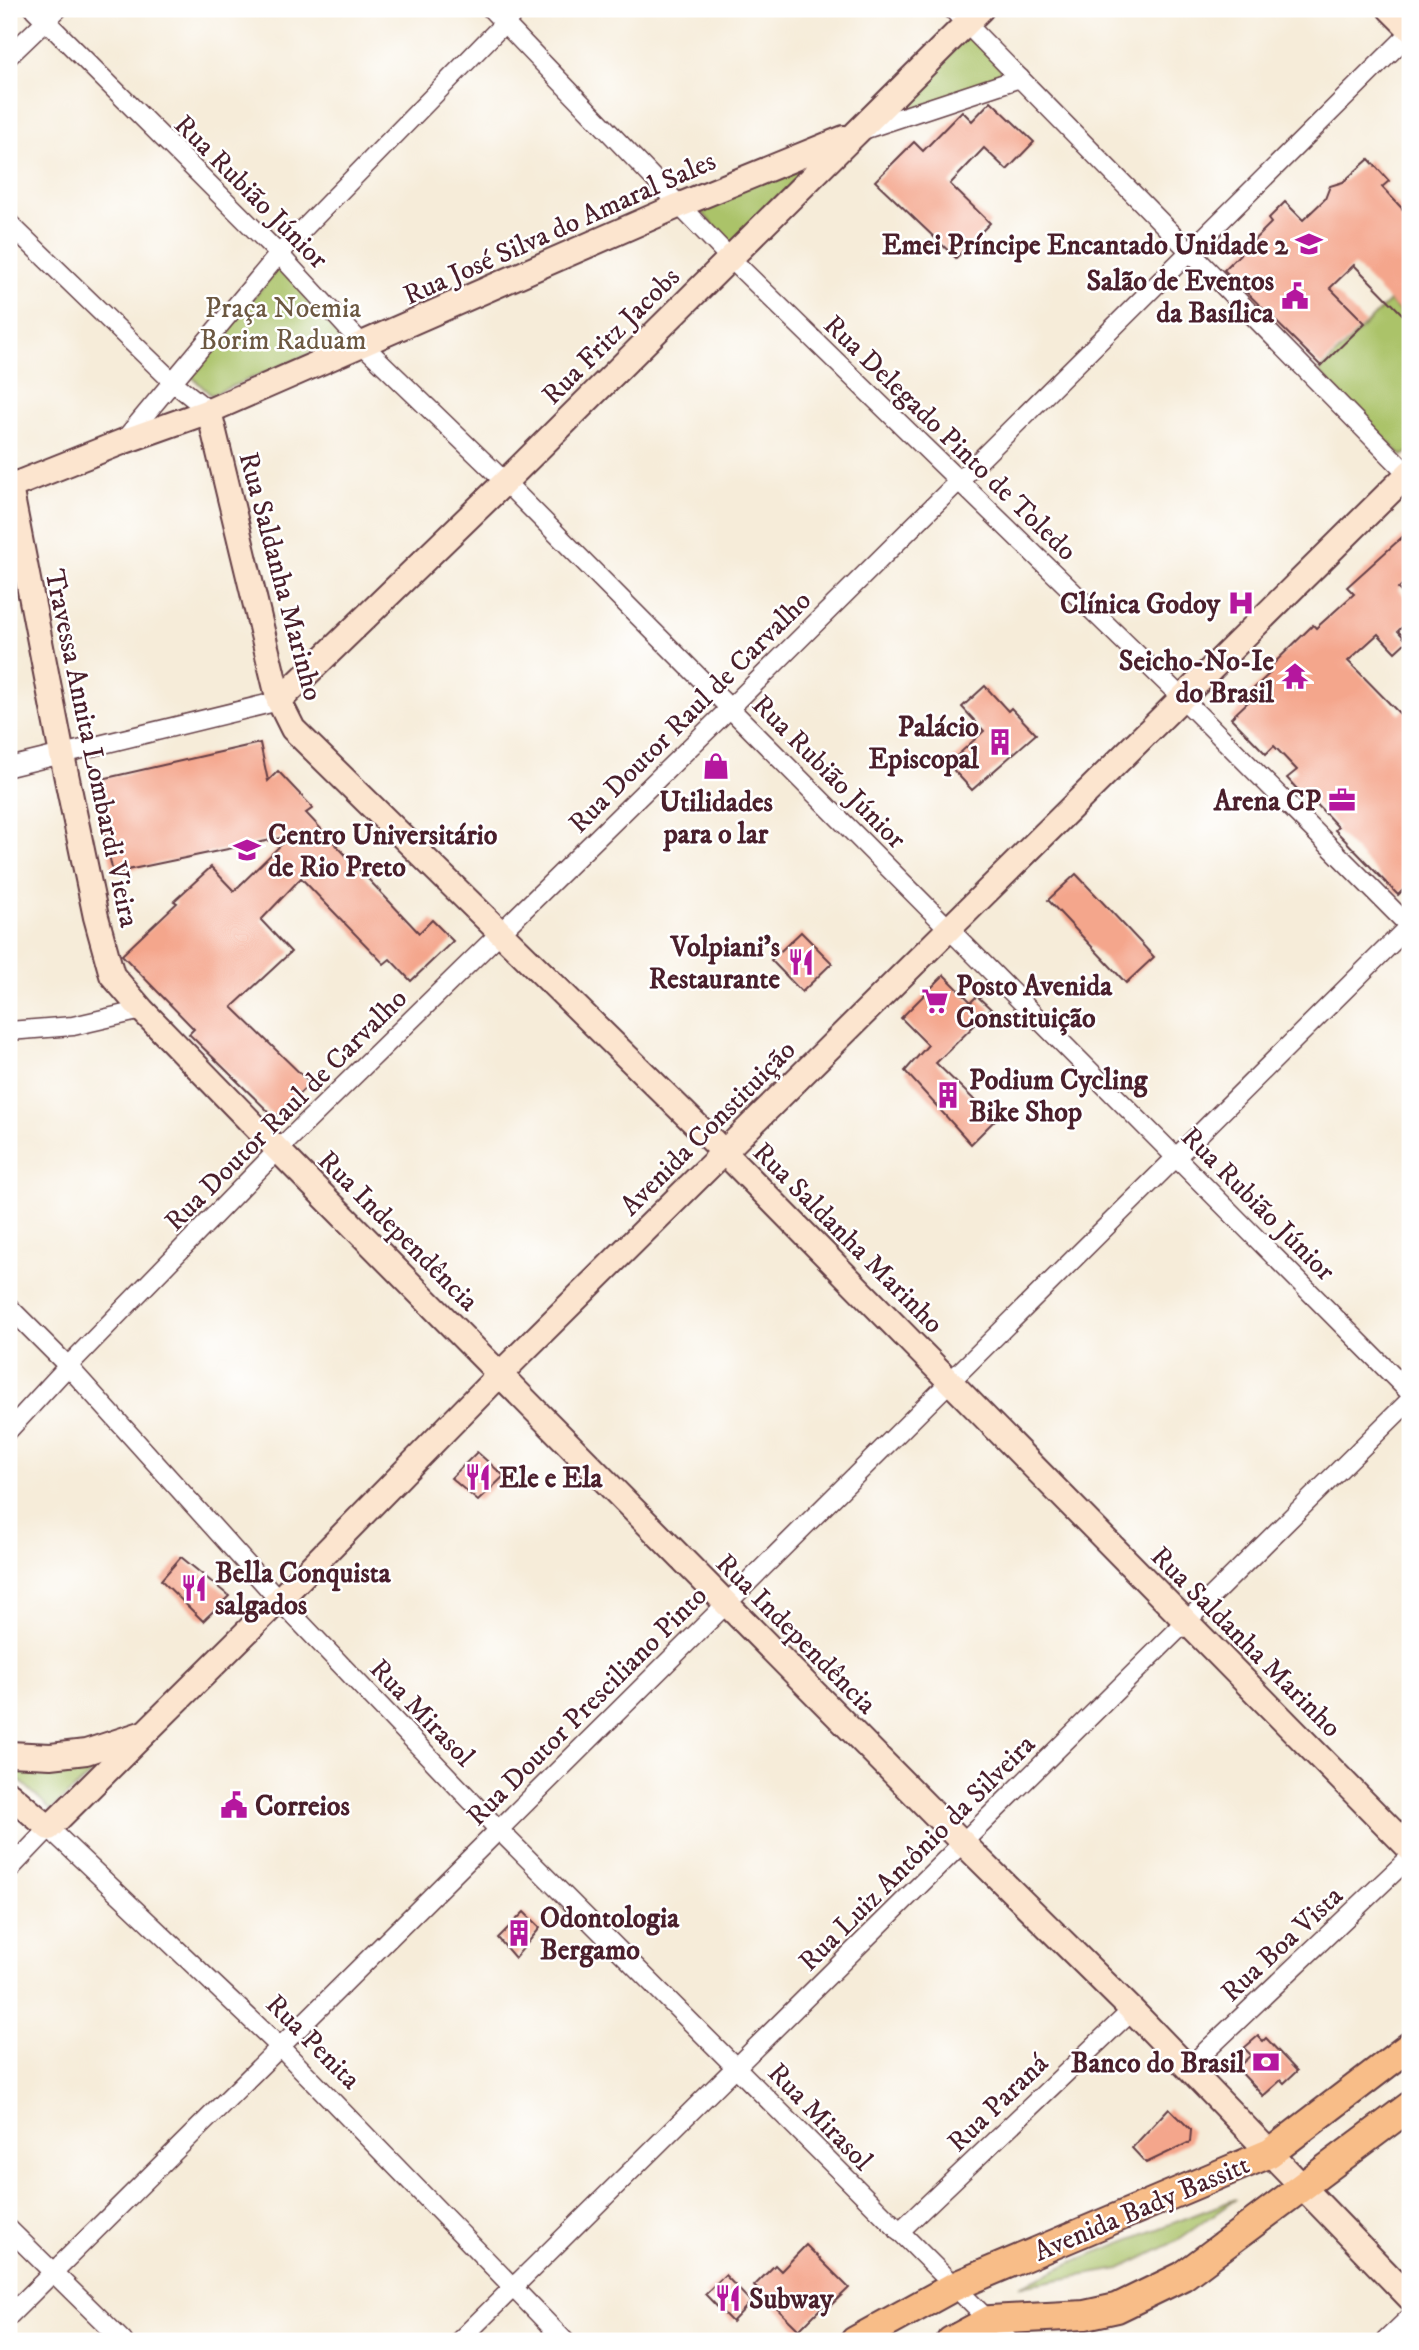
<svg xmlns="http://www.w3.org/2000/svg" width="1419" height="2350" viewBox="0 0 1419 2350" font-family="'IM FELL DW Pica',serif">
<style>
.green{fill:#abc369;stroke:#7a714a;stroke-width:2}
.building{fill:#f4a68c}
.lines{fill:none;stroke-linecap:round;stroke-linejoin:round}
.street-casing{stroke:#643e45;stroke-width:21}
.secondary-casing{stroke:#643e45;stroke-width:28}
.primary-casing{stroke:#643e45;stroke-width:32}
.street{stroke:#fff;stroke-width:18}
.secondary{stroke:#fce5cf;stroke-width:24}
.primary{stroke:#f8bd88;stroke-width:28}
.labels{text-anchor:middle;stroke-width:5;stroke-linejoin:round;paint-order:stroke}
.street-label{font-size:28px;fill:#4a1f2b;stroke:#fff}
.poi-label{font-size:28px;font-weight:bold;fill:#4a1f2b;stroke:#fff;text-anchor:end}
.park-label{font-size:28px;fill:#6c5841;stroke:#fff}
</style>
<rect width="100%" height="100%" fill="#fff"/>
<filter id="ink" filterUnits="userSpaceOnUse"><feTurbulence type="fractalNoise" baseFrequency=".0143" numOctaves="2"/><feDisplacementMap in="SourceGraphic" scale="14" xChannelSelector="R" yChannelSelector="G"/><feConvolveMatrix kernelMatrix="1 2 1 2 8 2 1 2 1" color-interpolation-filters="sRGB"/></filter>
<filter id="wash" filterUnits="userSpaceOnUse"><feTurbulence type="fractalNoise" baseFrequency=".00686" numOctaves="4" result="noise"/><feDisplacementMap in="SourceGraphic" scale="28" xChannelSelector="R" yChannelSelector="G"/><feGaussianBlur stdDeviation="1.57" result="paint"/><feColorMatrix in="noise" values="0 0 0 0 0 0 0 0 0 0 0 0 0 0 0 0 0 1.4 0 .05"/><feComposite in="paint" operator="in"/></filter>
<g filter="url(#wash)">
<rect width="100%" height="100%" fill="#f6ecd9"/>
<g class="green">
<polygon points="967,30 1014,76 877,121"/>
<polygon points="837,148 732,246 697,207"/>
<polygon points="281,264 348,338 211,395 191,376"/>
<polygon points="1389,301 1410,322 1410,452 1402,456 1319,372"/>
<polygon points="101,1765 51,1810 11,1772 87,1768"/>
<polygon points="1236,2199 1175,2242 1120,2269 1020,2286 1082,2258"/>
</g>
<g id="blocks">
<g class="building">
<polygon points="991,101 1034,142 1007,170 984,148 950,184 990,223 956,258 875,181 914,142 923,151 962,111 972,121"/>
<polygon points="1369,159 1389,181 1382,187 1410,217 1410,322 1354,265 1330,288 1365,323 1321,366 1224,270 1271,223 1268,219 1285,202 1303,220 1325,199 1330,186 1343,182"/>
<polygon points="1410,530 1410,577 1398,589 1410,601 1410,619 1398,631 1407,641 1395,652 1378,634 1348,661 1400,714 1410,704 1410,883 1398,895 1335,830 1338,827 1310,797 1307,800 1287,778 1297,770 1274,746 1266,754 1231,718 1250,700 1246,696 1270,673 1267,670 1313,625 1316,628 1354,594 1347,587"/>
<polygon points="985,686 1008,711 1011,708 1036,734 972,790 948,764 984,731 962,707"/>
<polygon points="260,743 268,781 278,771 313,808 306,813 419,933 432,920 453,941 411,981 390,959 384,964 301,878 261,920 291,952 232,1007 310,1083 275,1118 189,1034 194,1029 122,955 177,903 174,901 211,867 234,891 290,836 113,873 93,781"/>
<polygon points="1076,874 1154,957 1126,983 1048,900"/>
<polygon points="801,932 832,963 802,992 771,960"/>
<polygon points="944,975 971,1002 977,996 991,1009 936,1063 995,1120 971,1144 905,1071 928,1045 901,1018"/>
<polygon points="477,1452 504,1476 478,1501 451,1478"/>
<polygon points="181,1557 229,1596 203,1621 161,1580"/>
<polygon points="524,1912 540,1928 515,1958 498,1938"/>
<polygon points="1258,2036 1263,2041 1266,2038 1297,2071 1284,2083 1281,2080 1263,2096 1237,2068 1251,2055 1244,2048"/>
<polygon points="1169,2108 1191,2130 1190,2142 1146,2163 1132,2148"/>
<polygon points="806,2245 849,2288 827,2309 824,2305 799,2330 754,2286 775,2265 781,2271"/>
<polygon points="725,2275 751,2302 732,2322 705,2294"/>
</g>
</g>
</g>
<g filter="url(#ink)">
<use href="#blocks" fill-opacity="0" stroke="#643e45" stroke-width="2"/>
<g class="lines">
<defs>
<g id="street">
<polyline points="34,9 279,254 363,345 505,482 1410,1393"/>
<polyline points="491,9 729,257 1182,698 1410,927"/>
<polyline points="952,9 1410,476"/>
<polyline points="9,56 58,9"/>
<polyline points="863,130 1020,78"/>
<polyline points="9,223 174,383 209,411"/>
<polyline points="124,440 279,254 518,9"/>
<polyline points="9,767 279,701"/>
<polyline points="9,1031 73,1026 142,1010"/>
<polyline points="9,1307 68,1366 279,1600 498,1829 1009,2341"/>
<polyline points="9,1430 68,1366 278,1150 725,713 1410,33"/>
<polyline points="9,1870 49,1828 279,2046 565,2341"/>
<polyline points="1188,2068 1410,1857"/>
<polyline points="9,2229 123,2341"/>
<polyline points="899,2232 1132,2010"/>
<polyline points="9,2316 1410,925"/>
<polyline points="459,2341 1410,1400"/>
<polyline points="1385,2341 1410,2317"/>
</g>
<g id="secondary">
<polyline points="1390,9 1410,29"/>
<polyline points="209,411 279,701 293,729 724,1152 1410,1849"/>
<polyline points="9,487 122,442 209,411 680,205 844,138"/>
<polyline points="10,487 62,755 96,917 112,975 142,1010 278,1150 963,1843 1132,2010 1410,2298"/>
<polyline points="279,701 505,482 981,9"/>
<polyline points="9,1754 51,1756 86,1752 141,1734"/>
<polyline points="9,1794 49,1828 279,1600 500,1374 1410,472"/>
</g>
<g id="primary">
<polyline points="855,2341 953,2287 1270,2153 1410,2046"/>
<polyline points="951,2341 990,2320 1085,2315 1117,2308 1183,2276 1410,2106"/>
</g>
</defs>
<use href="#street" class="street-casing"/>
<use href="#secondary" class="secondary-casing"/>
<use href="#primary" class="primary-casing"/>
<use href="#street" class="street"/>
<use href="#secondary" class="secondary"/>
<use href="#primary" class="primary"/>
</g>
</g>
<defs>
<symbol id="school-bare" viewBox="-9 -9 18 18"><path d="M0-5L7-2L0 1L-7-2ZM-4 1L0 2.5L4 1V4Q0 6-4 4Z" fill="#b5179e" stroke="#fff" stroke-width="2.5" paint-order="stroke"/></symbol>
<symbol id="civic-bare" viewBox="-9 -9 18 18"><path d="M-.6-6.5H3V-4.5H.6V-3L4-1V1h2V6H-6V1h2V-1L-.6-3ZM-1.2 2.5V6h2.4V2.5Z" fill="#b5179e" stroke="#fff" stroke-width="2.5" paint-order="stroke"/></symbol>
<symbol id="hospital-bare" viewBox="-9 -9 18 18"><path d="M-5-5h3v3.5h4V-5h3V5h-3V1.5h-4V5h-3Z" fill="#b5179e" stroke="#fff" stroke-width="2.5" paint-order="stroke"/></symbol>
<symbol id="temple-bare" viewBox="-9 -9 18 18"><path d="M0-6L5-2H3V0L6.5 2.5H4V6H1.5V3h-3V6H-4V2.5H-6.5L-3 0V-2H-5Z" fill="#b5179e" stroke="#fff" stroke-width="2.5" paint-order="stroke"/></symbol>
<symbol id="building-bare" viewBox="-9 -9 18 18"><path d="M-4-6H4V6H1V3H-1V6H-4ZM-2.5-4.3h1.7v1.8h-1.7ZM.8-4.3h1.7v1.8H.8ZM-2.5-1h1.7V.8h-1.7ZM.8-1h1.7V.8H.8Z" fill="#b5179e" stroke="#fff" stroke-width="2.5" paint-order="stroke"/></symbol>
<symbol id="shop-bare" viewBox="-9 -9 18 18"><path d="M-5-2.5h2.3a2.7 3.5 0 0 1 5.4 0H5L5.5 6h-11ZM-1.5-2.5h3a1.5 2.3 0 0 0-3 0Z" fill="#b5179e" stroke="#fff" stroke-width="2.5" paint-order="stroke"/></symbol>
<symbol id="office-bare" viewBox="-9 -9 18 18"><path d="M-6-3h4V-5.5h4V-3h4V5H-6ZM-1-4.5V-3h2v-1.5ZM-6 0V1H6V0Z" fill="#b5179e" stroke="#fff" stroke-width="2.5" paint-order="stroke"/></symbol>
<symbol id="university-bare" viewBox="-9 -9 18 18"><path d="M0-5L7-2L0 1L-7-2ZM-4 1L0 2.5L4 1V4Q0 6-4 4Z" fill="#b5179e" stroke="#fff" stroke-width="2.5" paint-order="stroke"/></symbol>
<symbol id="restaurant-bare" viewBox="-9 -9 18 18"><path d="M-5-6h1v4h1v-4h1v4h1v-4h1v5L-1.5 .5V6h-2V.5L-5-1ZM5-6V6H3V1.5H1.5Q1.5-4 5-6Z" fill="#b5179e" stroke="#fff" stroke-width="2.5" paint-order="stroke"/></symbol>
<symbol id="supermarket-bare" viewBox="-9 -9 18 18"><path d="M-6-5.5h2.5l.6 2H6L4.5 2H-2.5L-4.4-4H-6ZM-1.5 3.2a1.3 1.3 0 1 0 .1 0ZM3 3.2a1.3 1.3 0 1 0 .1 0Z" fill="#b5179e" stroke="#fff" stroke-width="2.5" paint-order="stroke"/></symbol>
<symbol id="bank-bare" viewBox="-9 -9 18 18"><path d="M-6-4H6V4H-6ZM0-2.3a2.3 2.3 0 1 0 0 4.6a2.3 2.3 0 1 0 0-4.6Z" fill="#b5179e" stroke="#fff" stroke-width="2.5" paint-order="stroke"/></symbol>
</defs>
<g fill-rule="evenodd">
<use href="#school-bare" x="1290" y="225" width="38" height="38"/>
<use href="#civic-bare" x="1276" y="277" width="38" height="38"/>
<use href="#hospital-bare" x="1222" y="584" width="38" height="38"/>
<use href="#temple-bare" x="1276" y="657" width="38" height="38"/>
<use href="#building-bare" x="981" y="723" width="38" height="38"/>
<use href="#shop-bare" x="697" y="747" width="38" height="38"/>
<use href="#office-bare" x="1323" y="781" width="38" height="38"/>
<use href="#university-bare" x="228" y="831" width="38" height="38"/>
<use href="#restaurant-bare" x="782" y="943" width="38" height="38"/>
<use href="#supermarket-bare" x="916" y="982" width="38" height="38"/>
<use href="#building-bare" x="929" y="1076" width="38" height="38"/>
<use href="#restaurant-bare" x="459" y="1458" width="38" height="38"/>
<use href="#restaurant-bare" x="175" y="1569" width="38" height="38"/>
<use href="#civic-bare" x="215" y="1786" width="38" height="38"/>
<use href="#building-bare" x="500" y="1914" width="38" height="38"/>
<use href="#bank-bare" x="1247" y="2043" width="38" height="38"/>
<use href="#restaurant-bare" x="709" y="2279" width="38" height="38"/>
</g>
<g class="labels">
<g class="street-label">
<text transform="translate(252 191) rotate(45)" y="10">Rua Rubião Júnior</text>
<text transform="translate(559 227) rotate(-24)" y="10">Rua José Silva do Amaral Sales</text>
<text transform="translate(610 335) rotate(-45)" y="10">Rua Fritz Jacobs</text>
<text transform="translate(951 437) rotate(44)" y="10">Rua Delegado Pinto de Toledo</text>
<text transform="translate(282 576) rotate(75)" y="10">Rua Saldanha Marinho</text>
<text transform="translate(689 711) rotate(-45)" y="10">Rua Doutor Raul de Carvalho</text>
<text transform="translate(93 748) rotate(78)" y="10">Travessa Annita Lombardi Vieira</text>
<text transform="translate(830 771) rotate(45)" y="10">Rua Rubião Júnior</text>
<text transform="translate(285 1109) rotate(-45)" y="10">Rua Doutor Raul de Carvalho</text>
<text transform="translate(707 1127) rotate(-45)" y="10">Avenida Constituição</text>
<text transform="translate(1259 1203) rotate(45)" y="10">Rua Rubião Júnior</text>
<text transform="translate(399 1230) rotate(45)" y="10">Rua Independência</text>
<text transform="translate(849 1237) rotate(45)" y="10">Rua Saldanha Marinho</text>
<text transform="translate(797 1633) rotate(45)" y="10">Rua Independência</text>
<text transform="translate(1247 1641) rotate(45)" y="10">Rua Saldanha Marinho</text>
<text transform="translate(586 1705) rotate(-45)" y="10">Rua Doutor Presciliano Pinto</text>
<text transform="translate(423 1712) rotate(46)" y="10">Rua Mirasol</text>
<text transform="translate(916 1852) rotate(-45)" y="10">Rua Luiz Antônio da Silveira</text>
<text transform="translate(1281 1943) rotate(-43)" y="10">Rua Boa Vista</text>
<text transform="translate(314 2041) rotate(45)" y="10">Rua Penita</text>
<text transform="translate(997 2102) rotate(-44)" y="10">Rua Paraná</text>
<text transform="translate(821 2116) rotate(46)" y="10">Rua Mirasol</text>
<text transform="translate(1141 2207) rotate(-23)" y="10">Avenida Bady Bassitt</text>
</g>
<g class="poi-label">
<text x="1288" y="254">Emei Príncipe Encantado Unidade 2</text>
<text x="1274" y="290">Salão de Eventos<tspan x="1274" dy="32">da Basílica</tspan></text>
<text x="1220" y="613">Clínica Godoy</text>
<text x="1274" y="670">Seicho-No-Ie<tspan x="1274" dy="32">do Brasil</tspan></text>
<text x="979" y="736">Palácio<tspan x="979" dy="32">Episcopal</tspan></text>
<text x="1321" y="810">Arena CP</text>
<text x="716" y="811" text-anchor="middle">Utilidades<tspan x="716" dy="32">para o lar</tspan></text>
<text x="268" y="844" text-anchor="start">Centro Universitário<tspan x="268" dy="32">de Rio Preto</tspan></text>
<text x="780" y="956">Volpiani's<tspan x="780" dy="32">Restaurante</tspan></text>
<text x="956" y="995" text-anchor="start">Posto Avenida<tspan x="956" dy="32">Constituição</tspan></text>
<text x="969" y="1089" text-anchor="start">Podium Cycling<tspan x="969" dy="32">Bike Shop</tspan></text>
<text x="499" y="1487" text-anchor="start">Ele e Ela</text>
<text x="215" y="1582" text-anchor="start">Bella Conquista<tspan x="215" dy="32">salgados</tspan></text>
<text x="255" y="1815" text-anchor="start">Correios</text>
<text x="540" y="1927" text-anchor="start">Odontologia<tspan x="540" dy="32">Bergamo</tspan></text>
<text x="1245" y="2072">Banco do Brasil</text>
<text x="749" y="2308" text-anchor="start">Subway</text>
</g>
<g class="park-label">
<text x="283" y="317">Praça Noemia<tspan x="283" dy="32">Borim Raduam</tspan></text>
</g>
</g>
<rect width="1419" height="2350" fill="none" stroke="#fff" stroke-width="35"/>
</svg>
